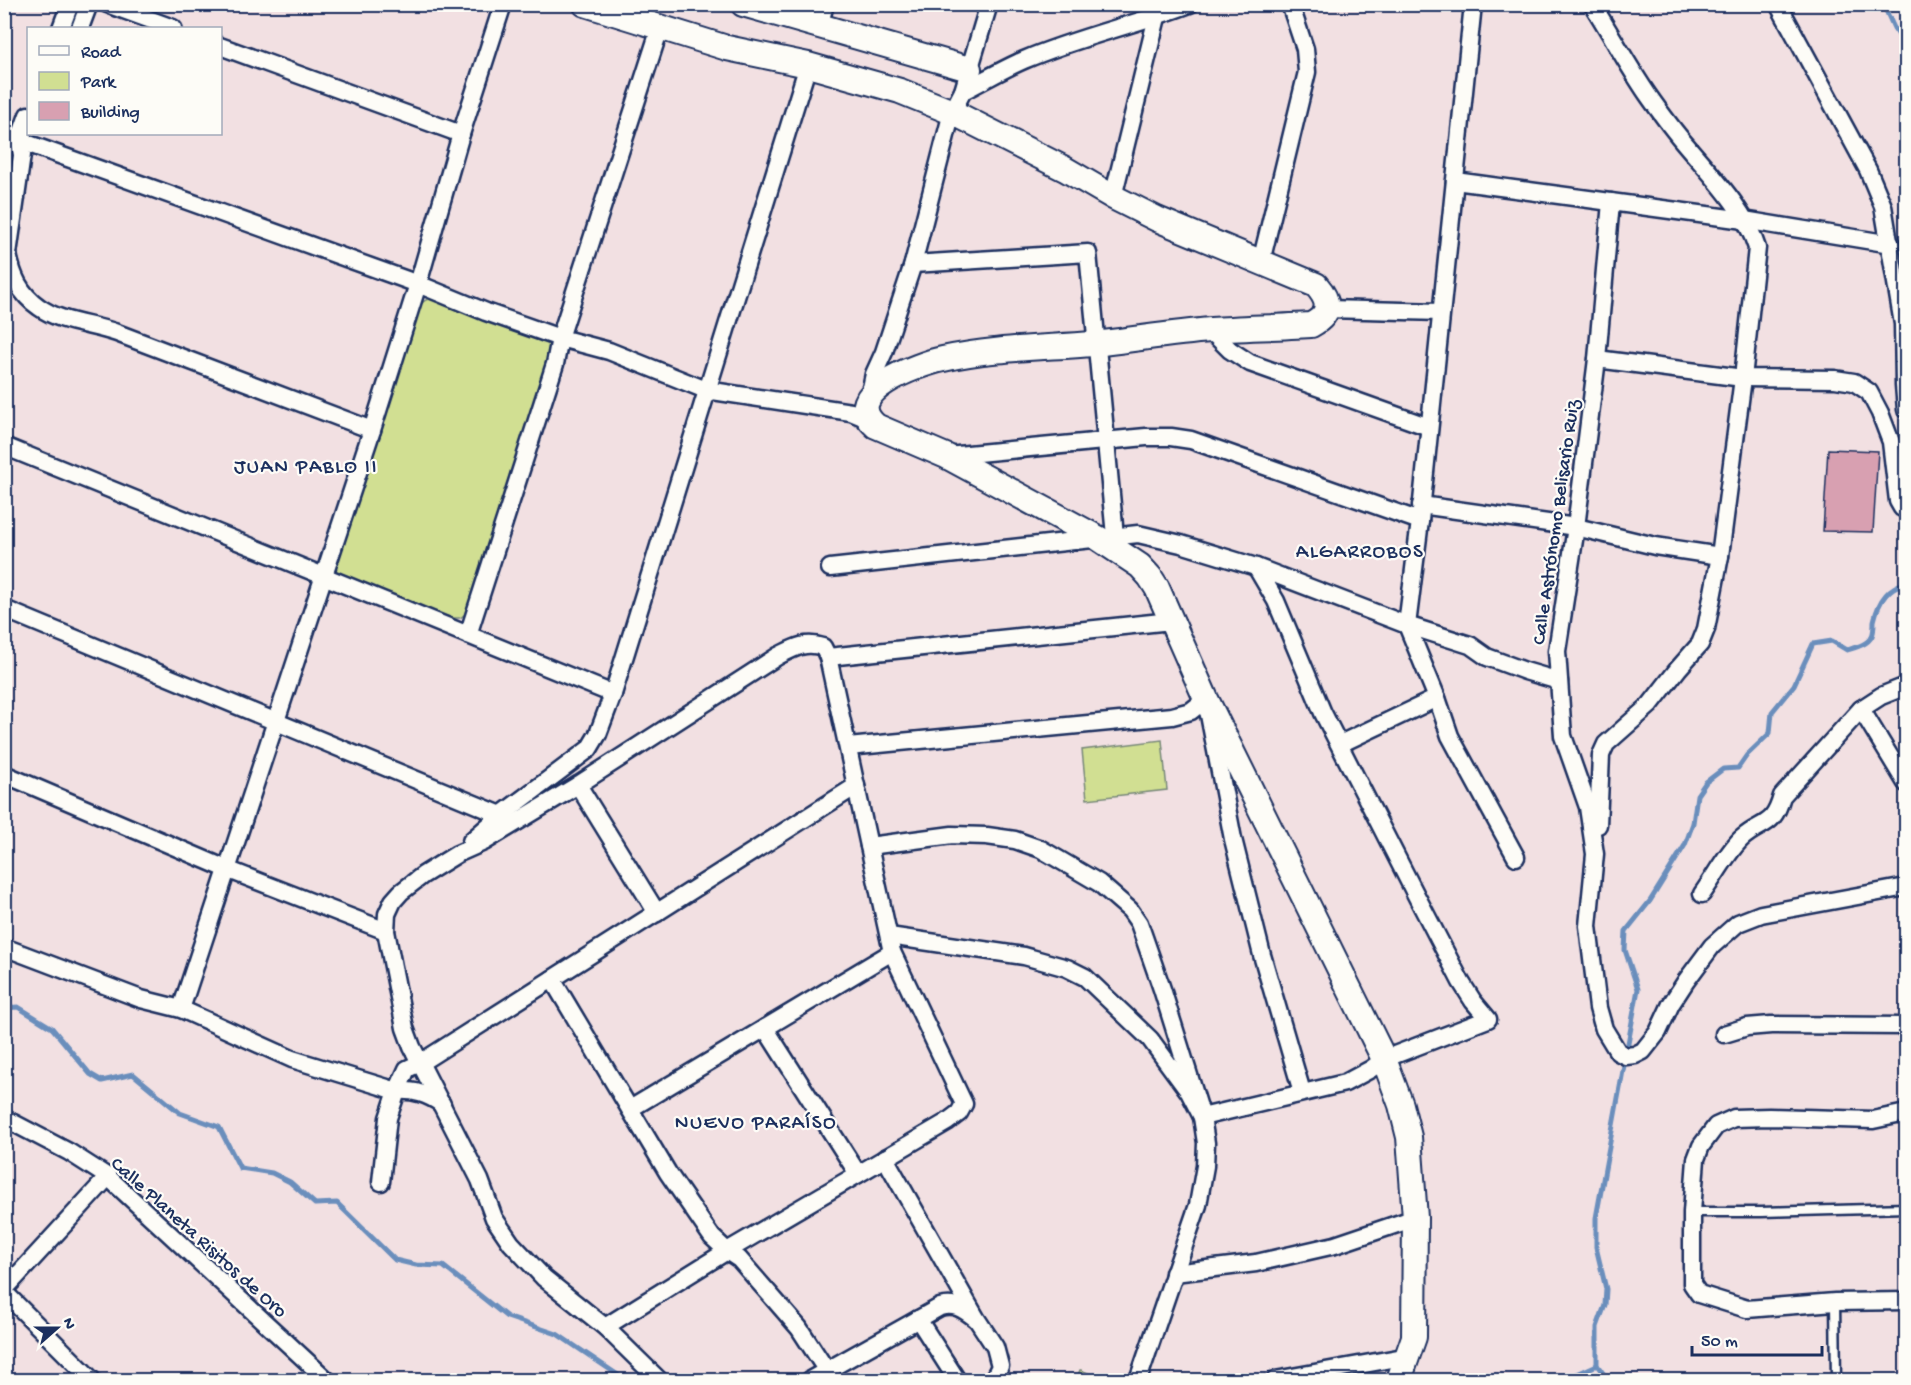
<svg xmlns="http://www.w3.org/2000/svg" width="1911" height="1385" viewBox="0 0 1911 1385" font-family="'Gochi Hand',sans-serif">
<style>
.green{fill:#d1df92;stroke:#768778;stroke-width:1.5}
.lines{fill:none;stroke-linecap:round;stroke-linejoin:round}
.stream{stroke:#6b8ebc;stroke-width:5}
.building{fill:#d8a0b1;stroke:#1b2f5e;stroke-width:1.5}
.lane-casing{stroke:#1b2f5e;stroke-width:13}
.street-casing{stroke:#1b2f5e;stroke-width:21}
.secondary-casing{stroke:#1b2f5e;stroke-width:28}
.lane{stroke:#fdfcf7;stroke-width:8}
.street{stroke:#fdfcf7;stroke-width:16}
.secondary{stroke:#fdfcf7;stroke-width:24}
.labels{text-anchor:middle;stroke-width:4.5;stroke-linejoin:round;paint-order:stroke}
.street-label{font-size:20px;fill:#1b2f5e;stroke:#fdfcf7}
.neighbourhood-label{font-size:21px;letter-spacing:1.5px;fill:#1b2f5e;stroke:#fdfcf7}
</style>
<rect width="100%" height="100%" fill="#f2e0e2"/>
<filter id="ink" filterUnits="userSpaceOnUse"><feTurbulence type="fractalNoise" baseFrequency=".0167" numOctaves="2"/><feDisplacementMap in="SourceGraphic" scale="12" xChannelSelector="R" yChannelSelector="G"/><feConvolveMatrix kernelMatrix="1 2 1 2 8 2 1 2 1" color-interpolation-filters="sRGB"/></filter>
<g filter="url(#ink)">
<g class="green">
<polygon points="430,298 436,298 547,340 551,348 468,612 460,618 452,618 343,581 334,571 418,308 424,301"/>
<polygon points="1162,740 1167,790 1087,799 1082,750"/>
<polygon points="1080,1370 1081,1370 1104,1380 1076,1380"/>
</g>
<g class="lines">
<g class="stream">
<polyline points="1883,4 1894,28 1906,45"/>
<polyline points="4,1008 18,1007 52,1028 90,1074 102,1081 133,1074 180,1113 219,1127 240,1168 272,1173 290,1182 315,1204 337,1203 395,1260 416,1265 443,1266 507,1317 557,1334 618,1375"/>
<polyline points="625,1380 626,1380"/>
<polyline points="1564,1380 1597,1365"/>
<path d="M1608,1380L1597,1365V1327L1605,1305L1606,1289L1596,1247V1218L1638,989L1625,950L1626,931L1650,901L1685,845L1693,823L1697,795L1706,782L1723,769L1738,768L1747,755L1770,733L1772,712L1794,685L1813,644L1832,641L1847,650C1857,647 1867,645 1872,636C1874,632 1874,626 1874,621C1878,603 1887,587 1906,583"/>
</g>
</g>
<polygon class="building" points="1828,449 1878,451 1873,532 1823,531"/>
<g class="lines">
<defs>
<g id="lane">
<polyline points="1692,1212 1761,1212 1906,1208"/>
<polyline points="1835,1302 1836,1380"/>
</g>
<g id="street">
<polyline points="107,4 173,28"/>
<polyline points="1473,4 1420,521 1407,625 1437,698 1450,736 1516,857"/>
<path d="M1592,4C1611,34 1628,66 1648,95C1660,112 1673,130 1687,146C1713,177 1745,209 1757,248L1743,378L1720,556L1706,629L1700,644L1678,669L1650,705L1606,744L1601,755L1598,825"/>
<polyline points="1778,4 1868,170 1883,206 1903,324 1904,385 1906,410"/>
<polyline points="819,27 825,4"/>
<polyline points="61,28 70,4"/>
<polyline points="80,28 89,4"/>
<polyline points="220,46 461,134"/>
<path d="M963,91C983,81 1003,69 1024,60C1078,37 1135,25 1190,4"/>
<polyline points="4,135 418,284 486,312 560,338 609,351 706,390 851,412 868,419"/>
<polyline points="1455,181 1744,220 1891,244"/>
<polyline points="1113,197 1157,17"/>
<polyline points="1611,202 1597,359 1576,527 1557,651 1563,736 1588,807 1595,854 1588,926 1598,1008 1604,1029 1618,1052 1626,1056 1635,1055 1643,1051 1658,1032 1671,1004 1686,981 1712,946 1738,923 1761,914 1906,887"/>
<path d="M8,254C12,276 20,294 39,307C61,323 92,324 117,333C202,366 287,398 372,430"/>
<polyline points="1261,262 1307,72 1305,49 1290,4"/>
<polyline points="5,263 8,254 22,155 19,140 28,115"/>
<polyline points="913,264 1088,253 1115,536"/>
<polyline points="1327,309 1441,312"/>
<polyline points="1210,330 1230,350 1250,363 1429,427"/>
<polyline points="1597,359 1743,378 1835,379 1854,382 1869,392 1880,413 1891,442 1898,501 1902,508 1906,506"/>
<polyline points="869,398 874,374 884,352 913,264 952,112 963,91 989,4"/>
<polyline points="4,446 613,694"/>
<polyline points="947,456 1146,437 1171,437 1191,440 1420,521"/>
<polyline points="1421,505 1576,527 1655,546 1720,556"/>
<polyline points="830,568 1138,534 1181,544 1256,567 1407,625 1470,645 1487,657 1525,671 1559,681"/>
<polyline points="4,609 501,815"/>
<polyline points="468,635 555,364 560,338 660,28"/>
<polyline points="1861,709 1906,783"/>
<polyline points="1340,744 1437,698"/>
<polyline points="848,747 1172,716 1191,711 1206,699 1233,839 1262,955 1302,1092"/>
<polyline points="4,774 229,870 386,931"/>
<polyline points="578,785 657,913"/>
<polyline points="471,841 501,815 589,749 598,734 613,694 808,65"/>
<polyline points="869,846 952,835 987,836 1015,840 1041,849 1099,883 1130,910 1139,923 1162,989 1202,1117 1206,1143 1205,1166 1198,1205 1138,1380"/>
<path d="M1702,894C1715,876 1726,854 1741,839C1762,820 1773,829 1782,796L1861,709L1881,696L1906,686"/>
<polyline points="889,936 1024,956 1067,968 1085,977 1150,1039 1189,1092 1202,1117 1345,1083 1371,1069 1384,1059 1488,1019 1473,1001 1461,982 1418,899 1323,713 1276,601 1256,567"/>
<path d="M4,947L141,999L181,1009L292,1059L397,1091C415,1090 427,1094 442,1104"/>
<polyline points="552,979 668,1173 712,1237 727,1251 739,1259 799,1328 827,1371"/>
<polyline points="181,1009 372,430 418,284 461,134 503,4"/>
<polyline points="765,1028 858,1174"/>
<polyline points="1724,1034 1747,1027 1771,1025 1906,1026"/>
<polyline points="630,1109 892,952"/>
<polyline points="1906,1113 1873,1120 1769,1117 1734,1118 1716,1126 1701,1146 1696,1159 1692,1212 1692,1284 1699,1294 1747,1309 1835,1302 1906,1301"/>
<polyline points="4,1118 69,1152 108,1177 327,1380"/>
<polyline points="885,1158 976,1318 995,1347 1000,1366 993,1380"/>
<polyline points="381,1182 388,1118 397,1091 407,1069 420,1063 856,786"/>
<polyline points="1174,1273 1256,1263 1335,1245 1415,1218"/>
<polyline points="4,1290 108,1177"/>
<polyline points="4,1292 92,1380"/>
<polyline points="918,1319 957,1380"/>
<polyline points="605,1327 727,1251 947,1122 959,1113 964,1104 892,952 828,657"/>
<path d="M659,1380L605,1327L544,1278L511,1243L494,1218L480,1180L412,1047L405,1028L386,931L387,914L393,901L401,892L423,875L457,854L484,842L578,785L778,656C794,648 805,641 823,647L828,657L1171,621"/>
<path d="M810,1380L940,1307C955,1303 963,1309 975,1318"/>
<polyline points="1275,1380 1409,1356"/>
</g>
<g id="secondary">
<path d="M585,4L727,48L808,65L900,91L952,112L1065,169L1113,197L1157,219L1316,285C1330,301 1332,314 1311,325C1278,327 1244,328 1211,330C1171,333 1132,340 1093,344C1043,348 991,348 943,359C919,364 837,393 876,426L946,456L1098,538L1140,566L1150,577L1157,588L1206,699L1384,1059L1401,1105L1409,1137L1415,1218L1414,1337L1399,1380"/>
<polyline points="743,4 969,69"/>
</g>
</defs>
<use href="#lane" class="lane-casing"/>
<use href="#street" class="street-casing"/>
<use href="#secondary" class="secondary-casing"/>
<use href="#lane" class="lane"/>
<use href="#street" class="street"/>
<use href="#secondary" class="secondary"/>
</g>
</g>
<g class="labels">
<g class="street-label">
<text transform="translate(1554 522) rotate(-82)" y="7">Calle Astrónomo Belisario Ruiz</text>
<text transform="translate(200 1236) rotate(42)" y="7">Calle Planeta Risitos de Oro</text>
</g>
<g class="neighbourhood-label">
<text x="306" y="472">JUAN PABLO II</text>
<text x="1360" y="557">ALGARROBOS</text>
<text x="756" y="1128">NUEVO PARAÍSO</text>
</g>
</g>
<rect width="1911" height="1385" fill="none" stroke="#fdfcf7" stroke-width="24"/>
<rect x="12" y="12" width="1887" height="1361" fill="none" stroke="#1b2f5e" stroke-width="2" filter="url(#ink)"/>
<rect x="27" y="27" width="195" height="108" fill="#fdfcf7" stroke="#a3aaba" stroke-width="1.5"/>
<rect x="39" y="46" width="30" height="9" fill="#fdfcf7" stroke="#a3aaba" stroke-width="1.5"/>
<text x="81" y="57" font-size="18" fill="#1b2f5e">Road</text>
<rect x="39" y="72" width="30" height="18" fill="#d1df92" stroke="#a3aaba" stroke-width="1.5"/>
<text x="81" y="87" font-size="18" fill="#1b2f5e">Park</text>
<rect x="39" y="102" width="30" height="18" fill="#d8a0b1" stroke="#a3aaba" stroke-width="1.5"/>
<text x="81" y="117" font-size="18" fill="#1b2f5e">Building</text>
<g transform="translate(57 1328) rotate(69)" stroke="#fdfcf7" stroke-width="4.5" paint-order="stroke">
<path d="M0-4.5L10 22L0 15L-10 22Z" fill="#1b2f5e"/>
<text y="-9" font-size="16" font-weight="bold" text-anchor="middle" fill="#1b2f5e">N</text>
</g>
<path d="M1692 1346v9h130v-9" fill="none" stroke="#1b2f5e" stroke-width="3"/>
<text x="1701" y="1346" font-size="18" fill="#1b2f5e" stroke="#fdfcf7" stroke-width="4.5" paint-order="stroke">50 m</text>
</svg>
